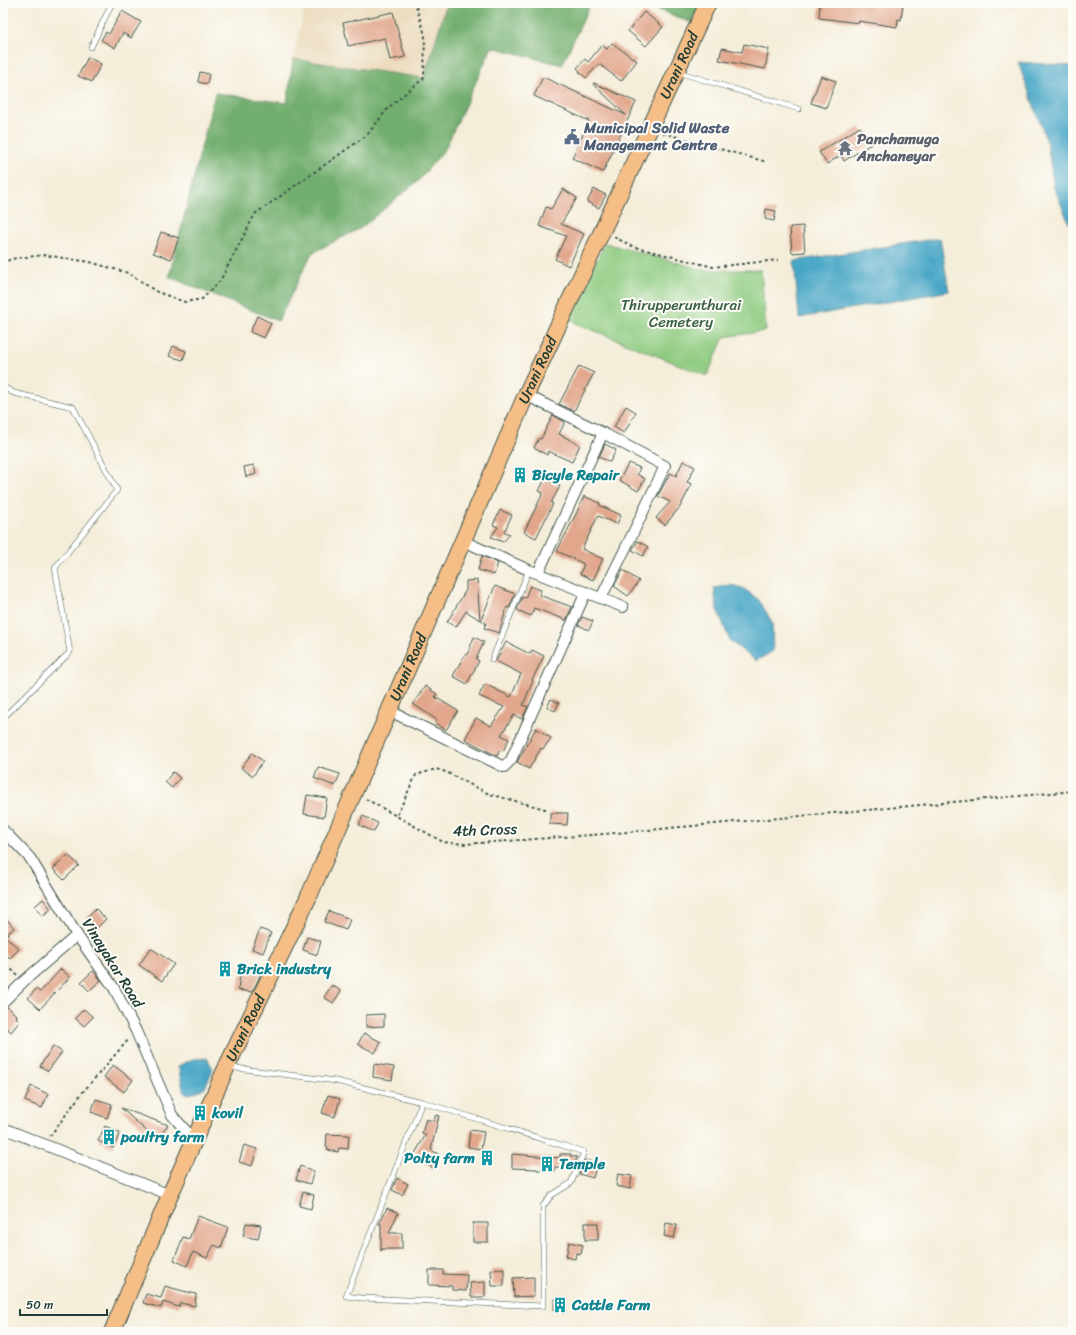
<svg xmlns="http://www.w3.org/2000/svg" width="1076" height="1335" viewBox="0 0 1076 1335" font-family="Sriracha,sans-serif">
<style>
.built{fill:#ead9ba}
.green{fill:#8dca7f;stroke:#56845a}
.forest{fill:#72ae6e;stroke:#487651}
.water{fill:#46a6c6;stroke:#32727d}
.building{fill:#e1a68b}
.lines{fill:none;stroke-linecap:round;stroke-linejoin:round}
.service-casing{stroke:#3f574d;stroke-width:6}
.minor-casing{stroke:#3f574d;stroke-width:12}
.primary-casing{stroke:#3f574d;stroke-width:18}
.path{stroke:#3f574d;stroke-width:2;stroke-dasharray:3 3;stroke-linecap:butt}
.service{stroke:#fff;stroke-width:5}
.minor{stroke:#fff;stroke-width:10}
.primary{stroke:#f6be87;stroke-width:16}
.labels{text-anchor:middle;stroke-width:4;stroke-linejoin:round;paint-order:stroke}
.street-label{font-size:15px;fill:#1f3d34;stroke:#fdfcf7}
.service-label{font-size:15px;font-weight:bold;fill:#4e5e75;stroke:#fdfcf7;text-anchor:start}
.worship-label{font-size:15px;font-weight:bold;fill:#5b616d;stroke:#fdfcf7;text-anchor:start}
.park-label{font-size:15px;fill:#3a6047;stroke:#fdfcf7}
.culture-label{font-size:15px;font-weight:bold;fill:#0d838f;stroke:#fdfcf7;text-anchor:start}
</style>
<rect width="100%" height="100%" fill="#fdfcf7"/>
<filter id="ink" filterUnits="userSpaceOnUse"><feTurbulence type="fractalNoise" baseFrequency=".025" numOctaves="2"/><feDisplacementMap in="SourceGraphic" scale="8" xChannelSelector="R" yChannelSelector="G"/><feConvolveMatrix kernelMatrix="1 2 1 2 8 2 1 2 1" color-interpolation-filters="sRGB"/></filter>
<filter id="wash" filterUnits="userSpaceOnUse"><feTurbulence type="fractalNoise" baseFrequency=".012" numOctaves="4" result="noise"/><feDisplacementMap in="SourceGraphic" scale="16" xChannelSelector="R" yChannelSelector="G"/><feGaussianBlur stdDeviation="0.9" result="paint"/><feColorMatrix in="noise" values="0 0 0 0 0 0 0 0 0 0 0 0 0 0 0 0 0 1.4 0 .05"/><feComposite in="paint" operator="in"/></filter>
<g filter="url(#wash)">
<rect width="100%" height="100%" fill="#f4edd9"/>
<polygon class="built" points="306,3 512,3 424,78 293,59"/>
<polygon class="green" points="605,243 705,270 761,270 766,331 724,337 707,376 568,320"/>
<g class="forest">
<polygon points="447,3 591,3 562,65 492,47 445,149 418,181 361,228 312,253 278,321 169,277 215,93 287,103 293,59 424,78"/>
<polygon points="642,3 701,3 692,23"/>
</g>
<g class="water">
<polygon points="1018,62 1073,66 1073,233 1054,187 1047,142"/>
<polygon points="940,238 949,291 799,318 794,261"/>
<polygon points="730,585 743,588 759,600 772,622 773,651 756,661 730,641 717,609 714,588"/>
<polygon points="207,1058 213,1069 205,1088 190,1094 184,1093 178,1066 193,1059"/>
</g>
<g id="blocks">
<g class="building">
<polygon points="820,3 903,3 901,20 898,19 897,27 859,21 859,23 819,18"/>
<polygon points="122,11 141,22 131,38 123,33 115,48 101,40 106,32 109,34"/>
<polygon points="393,12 405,57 390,60 385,38 348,46 343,23"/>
<polygon points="644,12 663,27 646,46 628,31"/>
<polygon points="612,43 637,61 621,81 599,64 586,78 579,72 580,71 577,68 585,59 588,62 602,45 607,49"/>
<polygon points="744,44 769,49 765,69 719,60 722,48 742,52"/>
<polygon points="88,57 101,64 92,82 78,76"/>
<polygon points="200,72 209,74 207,84 198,82"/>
<polygon points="821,76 836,81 826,108 811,103"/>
<polygon points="543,77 626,115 593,84 594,83 636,102 603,172 572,158 589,121 534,96"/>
<polygon points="860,127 871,144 844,161 841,155 827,164 819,152"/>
<polygon points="563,189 577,198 561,224 584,234 569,266 555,259 566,236 539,226 546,207 551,209"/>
<polygon points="594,189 606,195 599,208 587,202"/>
<polygon points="766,209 776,211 774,221 765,219"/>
<polygon points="803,226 805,252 792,253 790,227"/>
<polygon points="161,232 179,238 171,259 153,253"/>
<polygon points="257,316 271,323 264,338 250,332"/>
<polygon points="173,346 186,351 183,360 169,356"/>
<polygon points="579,366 594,373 574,411 559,404"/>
<polygon points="626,406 636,412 624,433 614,427"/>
<polygon points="553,415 565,422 559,434 580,445 572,462 548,451 547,455 534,448 539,438 541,439"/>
<polygon points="605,444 616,450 610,462 599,457"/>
<polygon points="683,461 695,467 687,482 692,484 680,507 665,525 656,518 670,502 658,496 670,473 676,476"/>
<polygon points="629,463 640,468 637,474 645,479 638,491 619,480"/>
<polygon points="254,465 256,474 246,477 244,467"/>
<polygon points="545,479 560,486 551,503 553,504 536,538 524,532 543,493 539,491"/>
<polygon points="584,496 600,503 599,505 621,515 617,524 598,516 582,549 603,559 593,580 580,574 584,564 557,551 577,512"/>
<polygon points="500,510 512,515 504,532 510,534 503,542 491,537 498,527 493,525"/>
<polygon points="638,541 648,547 643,556 632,550"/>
<polygon points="482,556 498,563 494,575 478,570"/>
<polygon points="623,570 639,581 628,596 614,586"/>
<polygon points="477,580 480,620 466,611 456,627 447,622 466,590 466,581"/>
<polygon points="495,586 515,594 509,608 507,607 499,633 484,628 486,623 481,620"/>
<polygon points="530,586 541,590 539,595 572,607 566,620 534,608 531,616 517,610 522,597 525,598"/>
<polygon points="582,617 593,621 589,630 578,625"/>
<polygon points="474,637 484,642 476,659 479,661 467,684 453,676 465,654 467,655"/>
<polygon points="506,642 530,654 532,650 544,656 532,680 533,681 523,705 528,707 522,719 514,715 501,735 509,739 503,751 500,750 497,756 465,739 476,718 491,726 504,707 479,696 485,684 511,697 521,674 496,661"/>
<polygon points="425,686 437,694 435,697 458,711 446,730 435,723 437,720 413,704"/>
<polygon points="551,699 559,703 555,711 547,707"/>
<polygon points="536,728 551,738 543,749 541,748 529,769 517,762"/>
<polygon points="252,753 263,761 253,776 241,768"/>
<polygon points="318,767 340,774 335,786 314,778"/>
<polygon points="173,772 180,778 172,788 165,782"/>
<polygon points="307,795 327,798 324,817 304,814"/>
<polygon points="550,813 568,813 567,825 550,824"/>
<polygon points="363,816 378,823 374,832 359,825"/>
<polygon points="68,855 79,865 64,880 53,869"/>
<polygon points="43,899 51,909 42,916 35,906"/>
<polygon points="96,909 106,919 96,929 86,919"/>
<polygon points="329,911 350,919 346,930 324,922"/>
<polygon points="3,915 14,928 5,936 19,949 10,958 3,952"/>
<polygon points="260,929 271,933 263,953 252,949"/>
<polygon points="307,937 321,941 317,955 303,950"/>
<polygon points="151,948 174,964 162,981 139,965"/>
<polygon points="241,968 260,970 259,978 252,992 238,990"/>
<polygon points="61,969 70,977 40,1009 28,998 36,989 40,992"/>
<polygon points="93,971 101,980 89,991 81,982"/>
<polygon points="332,985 341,991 333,1003 324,997"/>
<polygon points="8,1007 17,1016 16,1017 20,1021 11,1032 3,1025 3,1011"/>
<polygon points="84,1009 93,1017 84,1026 75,1018"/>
<polygon points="384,1014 384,1026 366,1027 366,1015"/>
<polygon points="364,1033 381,1042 375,1053 358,1044"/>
<polygon points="53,1046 62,1052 48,1071 40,1066"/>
<polygon points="374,1064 394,1067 392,1080 373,1077"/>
<polygon points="113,1065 133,1080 124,1092 104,1077"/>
<polygon points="31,1086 48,1094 42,1108 25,1101"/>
<polygon points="328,1095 340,1099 335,1117 322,1113"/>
<polygon points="96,1099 112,1104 107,1118 91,1112"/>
<polygon points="121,1108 168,1125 159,1137 152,1136"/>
<polygon points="436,1115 439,1116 431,1150 440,1155 433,1168 413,1157 426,1134 422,1133 426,1119 433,1121"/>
<polygon points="105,1126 120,1133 113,1148 98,1141"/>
<polygon points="470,1130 484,1132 481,1149 468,1147"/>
<polygon points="327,1134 349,1135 348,1149 339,1148 338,1152 327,1150 328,1147 326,1147"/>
<polygon points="244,1145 257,1149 252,1166 239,1162"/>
<polygon points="512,1154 560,1158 560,1154 571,1154 571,1156 577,1157 573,1168 555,1167 555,1171 537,1170 537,1169 512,1168"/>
<polygon points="585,1160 604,1165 604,1168 596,1168 593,1178 579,1174"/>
<polygon points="300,1166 314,1171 310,1184 296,1180"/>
<polygon points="618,1174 632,1176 630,1189 616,1186"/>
<polygon points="397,1178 408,1184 402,1195 392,1190"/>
<polygon points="303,1192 314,1195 311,1209 299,1206"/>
<polygon points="387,1208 398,1213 389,1233 402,1233 402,1249 381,1249 381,1251 381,1224 379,1224"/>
<polygon points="198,1216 228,1227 221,1248 214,1245 207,1258 193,1252 187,1266 174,1260 183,1237 189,1239"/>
<polygon points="246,1223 261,1225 258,1239 243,1236"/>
<rect x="473" y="1223" width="15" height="19"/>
<rect x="585" y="1223" width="13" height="17"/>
<polygon points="666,1223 677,1225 674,1238 664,1236"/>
<polygon points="569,1242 583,1245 581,1254 576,1253 575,1259 566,1257"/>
<polygon points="504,1269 504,1286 492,1286 491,1270"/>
<polygon points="429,1270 443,1270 443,1274 467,1275 466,1291 452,1290 452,1286 429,1285"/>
<polygon points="534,1277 534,1296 514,1297 513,1278"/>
<polygon points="485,1282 485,1297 471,1297 470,1283"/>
<polygon points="165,1286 183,1291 196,1294 195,1306 180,1303 179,1307 163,1302 161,1308 143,1303 146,1294 161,1298"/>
<polygon points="554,1299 566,1299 565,1310 554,1310"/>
</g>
</g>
</g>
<g filter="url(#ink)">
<use href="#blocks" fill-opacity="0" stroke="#3f574d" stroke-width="1"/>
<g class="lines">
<defs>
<g id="service">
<polyline points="91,47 112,3"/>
<polyline points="678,72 799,109"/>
<polyline points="3,387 14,393 73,407 117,490 55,568 70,652 3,718"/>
<polyline points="492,660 529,570"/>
<polyline points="228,1067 336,1081 422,1102 584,1152 571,1183 552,1195 543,1206 543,1306 361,1298 346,1296 422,1102"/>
</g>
<g id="minor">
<polyline points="526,395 603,433 665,466 634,531 601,598"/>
<polyline points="463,541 529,570 623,607"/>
<polyline points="538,573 603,433"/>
<polyline points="390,711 504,767 511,760 586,592"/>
<polyline points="3,830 30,858 77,935 114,988 136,1031 172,1115 195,1141"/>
<polyline points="3,1002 24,981 77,935"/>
<polyline points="3,1128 170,1195"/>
</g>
<g id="primary">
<path id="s1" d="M112,1332L170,1195L227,1066L309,896L526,395L708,3"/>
</g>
</defs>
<use href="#service" class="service-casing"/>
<use href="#minor" class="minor-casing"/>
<use href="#primary" class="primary-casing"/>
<g class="path">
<polyline points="663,133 767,162"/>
<polyline points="614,237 634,247 713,267 778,260"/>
<polyline points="3,265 10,259 44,255 90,262 128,273 157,292 185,302 202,299 220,281 255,214 367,135 389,107 424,78 425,35 415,3"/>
<polyline points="366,799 443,842 465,844 605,834 1073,791"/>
<polyline points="397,815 416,775 436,769 446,772 489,794 549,810"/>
<polyline points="3,961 17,975"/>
<polyline points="50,1136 82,1093 128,1040"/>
</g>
<use href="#service" class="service"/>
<use href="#minor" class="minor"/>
<use href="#primary" class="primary"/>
</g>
</g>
<defs>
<symbol id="civic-bare" viewBox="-9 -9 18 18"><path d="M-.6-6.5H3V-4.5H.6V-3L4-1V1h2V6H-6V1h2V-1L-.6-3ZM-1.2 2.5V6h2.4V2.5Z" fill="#5c6f8a" stroke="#fdfcf7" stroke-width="2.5" paint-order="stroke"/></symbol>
<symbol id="temple-bare" viewBox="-9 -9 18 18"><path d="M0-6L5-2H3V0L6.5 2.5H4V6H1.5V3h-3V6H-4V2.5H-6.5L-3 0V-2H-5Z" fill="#6b7280" stroke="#fdfcf7" stroke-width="2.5" paint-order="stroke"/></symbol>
<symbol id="building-bare" viewBox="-9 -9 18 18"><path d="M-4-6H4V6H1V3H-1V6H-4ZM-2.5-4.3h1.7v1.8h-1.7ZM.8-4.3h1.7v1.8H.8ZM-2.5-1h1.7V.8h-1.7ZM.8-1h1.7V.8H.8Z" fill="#0f9aa8" stroke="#fdfcf7" stroke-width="2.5" paint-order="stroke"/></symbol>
</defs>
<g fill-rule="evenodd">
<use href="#civic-bare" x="561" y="126" width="22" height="22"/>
<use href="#temple-bare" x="834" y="137" width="22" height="22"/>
<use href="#building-bare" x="509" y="464" width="22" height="22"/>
<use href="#building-bare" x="214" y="958" width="22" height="22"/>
<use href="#building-bare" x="189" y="1102" width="22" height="22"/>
<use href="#building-bare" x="98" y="1126" width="22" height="22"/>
<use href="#building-bare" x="476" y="1147" width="22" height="22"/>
<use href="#building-bare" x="536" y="1153" width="22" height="22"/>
<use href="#building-bare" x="549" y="1294" width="22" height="22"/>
</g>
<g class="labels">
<g class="street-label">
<text dy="5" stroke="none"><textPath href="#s1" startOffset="1388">Urani Road</textPath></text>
<text dy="5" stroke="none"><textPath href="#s1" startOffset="1052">Urani Road</textPath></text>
<text dy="5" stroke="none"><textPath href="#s1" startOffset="728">Urani Road</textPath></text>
<text transform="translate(485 830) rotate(-2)" y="5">4th Cross</text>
<text transform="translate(113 963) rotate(58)" y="5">Vinayakar Road</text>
<text dy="5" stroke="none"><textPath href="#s1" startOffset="332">Urani Road</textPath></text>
</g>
<g class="service-label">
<text x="584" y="133">Municipal Solid Waste<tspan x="584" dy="17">Management Centre</tspan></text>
</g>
<g class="worship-label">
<text x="857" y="144">Panchamuga<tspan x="857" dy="17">Anchaneyar</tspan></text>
</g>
<g class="park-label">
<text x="681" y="310">Thirupperunthurai<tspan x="681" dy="17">Cemetery</tspan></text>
</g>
<g class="culture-label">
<text x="532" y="480">Bicyle Repair</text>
<text x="237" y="974">Brick industry</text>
<text x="212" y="1118">kovil</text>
<text x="121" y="1142">poultry farm</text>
<text x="475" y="1163" text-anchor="end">Polty farm</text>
<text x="559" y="1169">Temple</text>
<text x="572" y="1310">Cattle Farm</text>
</g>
</g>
<rect width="1076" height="1335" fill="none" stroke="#fdfcf7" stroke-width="16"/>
<path d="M20 1309v6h87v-6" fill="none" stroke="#1f3d34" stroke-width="2"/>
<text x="26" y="1309" font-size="12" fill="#1f3d34" stroke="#fdfcf7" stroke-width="3" paint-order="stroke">50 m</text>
</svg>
